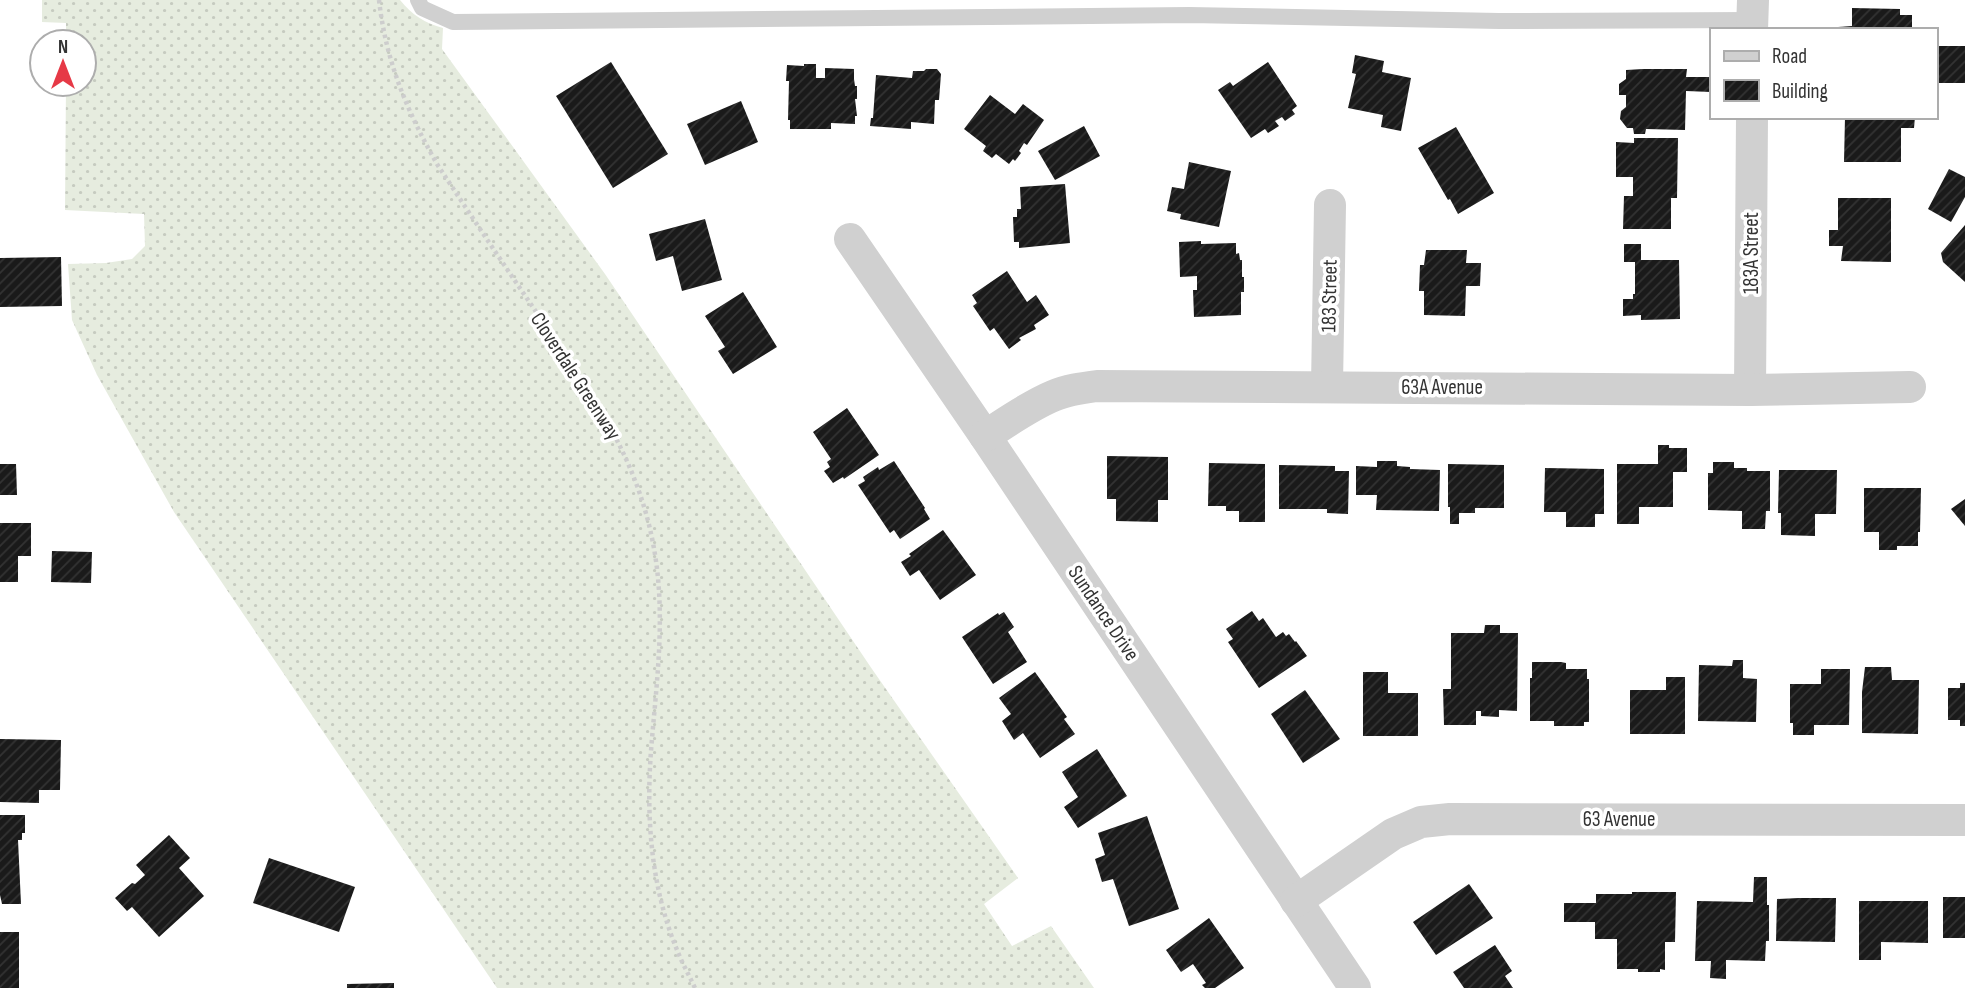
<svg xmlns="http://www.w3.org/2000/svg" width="1965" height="988" viewBox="0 0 1965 988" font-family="'Sofia Sans Condensed',sans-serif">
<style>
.grass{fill:url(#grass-dots)}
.building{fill:url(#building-hatch)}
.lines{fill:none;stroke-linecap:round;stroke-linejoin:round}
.path{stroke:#cdcdcd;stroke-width:4.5;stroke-dasharray:3.5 3.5;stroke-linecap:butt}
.service{stroke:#d0d0d0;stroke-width:16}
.minor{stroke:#d0d0d0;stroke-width:32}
.labels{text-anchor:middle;stroke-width:7;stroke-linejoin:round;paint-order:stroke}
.street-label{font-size:21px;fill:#333;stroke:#fff}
</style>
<defs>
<pattern id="grass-dots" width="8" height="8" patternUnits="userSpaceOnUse" patternTransform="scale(1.75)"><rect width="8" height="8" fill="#e6ecdf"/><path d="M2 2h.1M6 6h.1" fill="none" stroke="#c6cbc0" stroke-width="1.8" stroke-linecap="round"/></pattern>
<pattern id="building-hatch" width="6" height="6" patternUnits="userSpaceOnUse" patternTransform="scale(1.75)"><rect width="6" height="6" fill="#1a1a1a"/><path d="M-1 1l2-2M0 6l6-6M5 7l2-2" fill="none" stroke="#333"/></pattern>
</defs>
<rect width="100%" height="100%" fill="#fff"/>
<path class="grass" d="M42,0H400C412,15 425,23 443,28L442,49L605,274L872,669L1018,878L984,904L1012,946L1051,926L1094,988H497L174,512L97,375L72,320L68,264L106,263L132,259L145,246L144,214L65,210L66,84H84V42H66V23L42,22Z"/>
<g class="building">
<polygon points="1852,8 1900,9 1900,15 1912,15 1912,30 1838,30 1838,27 1852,26"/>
<polygon points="1936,46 1965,46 1965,83 1935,83"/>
<polygon points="1355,55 1384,61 1382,72 1411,78 1401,131 1381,127 1383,115 1348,108 1356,74 1352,73"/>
<polygon points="611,62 668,154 613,188 556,96"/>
<polygon points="1268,62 1297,106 1292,110 1295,114 1285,121 1282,117 1275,121 1279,126 1268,133 1265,129 1251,138 1218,90 1230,82 1233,86"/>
<polygon points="804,64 816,64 816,78 825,78 825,68 854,69 854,79 855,86 857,86 857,99 855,99 857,116 855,116 855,124 831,123 831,129 790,129 790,120 788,120 789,81 786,81 787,65 804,66"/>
<polygon points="926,69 937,69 941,74 939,100 935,100 934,124 911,122 911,129 870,126 871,118 873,118 876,75 912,78 913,71 924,71"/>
<polygon points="1643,69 1687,69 1686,77 1711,77 1711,92 1686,91 1685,130 1646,129 1645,134 1634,134 1633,128 1627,128 1620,119 1621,111 1626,107 1626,95 1619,95 1619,84 1626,79 1626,70"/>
<polygon points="990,95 1015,114 1023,104 1044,120 1027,145 1024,143 1019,151 1021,153 1015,161 1013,159 1009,164 996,154 992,158 983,151 986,146 964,129"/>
<polygon points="741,101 758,142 705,165 687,124"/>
<polygon points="1845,117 1915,117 1914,128 1901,128 1901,162 1844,162"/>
<polygon points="1084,126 1100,156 1055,180 1038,151"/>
<polygon points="1456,127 1494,193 1458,214 1450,199 1448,200 1418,148"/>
<polygon points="1634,138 1678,138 1677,198 1671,198 1671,229 1623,229 1624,196 1633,196 1633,177 1616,177 1616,142 1634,143"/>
<polygon points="1189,162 1231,171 1219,227 1180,219 1181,214 1167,211 1172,187 1184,189"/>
<polygon points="1949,169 1965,177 1965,197 1951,222 1928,209"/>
<polygon points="1065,184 1070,243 1019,248 1019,242 1014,242 1013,217 1017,217 1017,209 1021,209 1020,187"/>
<polygon points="1838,198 1891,198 1891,262 1841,261 1843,246 1829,246 1829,230 1838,230"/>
<polygon points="705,219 722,280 682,291 673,256 656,261 649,234"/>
<polygon points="1965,225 1965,282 1943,262 1941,253"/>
<polygon points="1201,241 1201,244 1236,243 1236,254 1239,253 1240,260 1242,260 1242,277 1244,277 1244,292 1241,292 1241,315 1194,317 1193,290 1197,290 1197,276 1180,277 1179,242"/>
<polygon points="1624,244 1641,244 1641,260 1679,260 1680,319 1641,320 1641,315 1623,316 1623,299 1633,299 1633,294 1635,294 1635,262 1624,262"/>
<polygon points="1426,250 1467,250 1466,263 1481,263 1480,286 1466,286 1465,316 1424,315 1424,291 1419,291 1420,265 1424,265"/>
<polygon points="61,257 62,306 0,307 0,258"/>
<polygon points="1007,271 1027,302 1036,295 1049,315 1034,325 1036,329 1019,338 1021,340 1009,349 994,328 990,331 973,306 977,303 972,295"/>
<polygon points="743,292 777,347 733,374 718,351 725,347 705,316"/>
<polygon points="847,408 879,455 844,479 843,477 833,483 824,471 830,467 827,462 831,459 813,432"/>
<polygon points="1658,445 1669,445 1669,448 1687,448 1687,472 1673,472 1673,507 1639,507 1639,524 1617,524 1617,464 1658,464"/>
<polygon points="1107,456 1168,457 1168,500 1158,500 1158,522 1116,521 1116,499 1107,499"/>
<polygon points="894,461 925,508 924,509 930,519 900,539 894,530 890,533 858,485 865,481 863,477 878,467 879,470"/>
<polygon points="1377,461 1397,461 1397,466 1410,467 1410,469 1440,470 1439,511 1376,510 1377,495 1356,495 1356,466 1377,467"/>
<polygon points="1713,462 1734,462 1734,468 1747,468 1747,471 1770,471 1770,511 1766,511 1765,529 1742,529 1742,511 1708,510 1708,473 1713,473"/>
<polygon points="1209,463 1265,464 1265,522 1239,522 1239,511 1226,511 1226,506 1208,506"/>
<polygon points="0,464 16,464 17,495 0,495"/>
<polygon points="1448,464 1504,465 1504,508 1475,508 1475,513 1459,513 1459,524 1450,524 1450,507 1448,507"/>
<polygon points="1279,465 1335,466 1335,471 1349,471 1348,514 1327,513 1327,509 1279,509"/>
<polygon points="1545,468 1604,469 1604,514 1595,514 1595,527 1566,527 1566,512 1544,512"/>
<polygon points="1779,470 1837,470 1836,514 1815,514 1815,536 1781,535 1781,513 1778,513"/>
<polygon points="1864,488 1921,488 1920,532 1918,532 1918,546 1897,546 1897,550 1879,550 1879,532 1864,532"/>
<polygon points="1965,499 1965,526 1951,509"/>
<polygon points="0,523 31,523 31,556 18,556 18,582 0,582"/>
<polygon points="943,530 976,575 940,600 919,570 910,576 901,562 911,556 909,554"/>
<polygon points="52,551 92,552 91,583 51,582"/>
<polygon points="1252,611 1259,621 1263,618 1276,637 1283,632 1286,636 1289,634 1295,642 1296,641 1307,656 1259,688 1228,642 1233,639 1226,629"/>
<polygon points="1004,612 1014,627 1008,632 1027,662 993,684 962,637 998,613 999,615"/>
<polygon points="1485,625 1500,625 1500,633 1518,633 1517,711 1499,710 1499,717 1481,716 1481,711 1476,711 1476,725 1444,725 1443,689 1451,689 1451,633 1484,633"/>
<polygon points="1733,660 1743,660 1743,678 1757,679 1756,722 1698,721 1699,665 1732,666"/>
<polygon points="1532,662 1561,662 1566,663 1566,669 1587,669 1587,679 1589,679 1589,722 1584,722 1584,726 1554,726 1554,721 1530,721 1530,678 1532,678"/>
<polygon points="1865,667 1891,667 1892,680 1919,680 1918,734 1862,733 1862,692"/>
<polygon points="1821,669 1850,669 1849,725 1814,725 1814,735 1793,735 1793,723 1790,723 1790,684 1821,684"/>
<polygon points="1035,672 1067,717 1064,719 1075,734 1040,758 1023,733 1014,740 1002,721 1011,714 999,698"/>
<polygon points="1363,672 1388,672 1388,693 1418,693 1418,736 1363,736"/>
<polygon points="1666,677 1685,677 1685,734 1630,734 1630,690 1666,690"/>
<polygon points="1960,683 1965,683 1965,726 1960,726 1960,720 1948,720 1948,688 1960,688"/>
<polygon points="1305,690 1340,739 1303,763 1271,714"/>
<polygon points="0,739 61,740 60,790 39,790 39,803 0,802"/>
<polygon points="1097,749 1127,796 1078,828 1064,807 1078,797 1062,772"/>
<polygon points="0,815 25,815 25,833 22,833 22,840 18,840 21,904 2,904 0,895"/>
<polygon points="1147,816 1179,909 1129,926 1113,879 1102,882 1095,859 1105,855 1098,833"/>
<polygon points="169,835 190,858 179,868 204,896 159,937 132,907 127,911 115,898 132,883 135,884 145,875 136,865"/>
<polygon points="269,858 355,887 339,932 253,903"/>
<polygon points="1754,877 1767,877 1767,905 1769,905 1769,941 1766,941 1765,961 1726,960 1726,979 1710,978 1711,961 1695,961 1697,901 1753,902"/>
<polygon points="1469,884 1493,918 1436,955 1413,922"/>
<polygon points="1632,892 1676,892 1675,942 1665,942 1665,970 1660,969 1660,972 1638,972 1638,969 1617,969 1617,939 1595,939 1595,922 1564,922 1564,903 1596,903 1596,894 1632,894"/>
<rect x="1943" y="897" width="22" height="41"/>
<polygon points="1799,898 1836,898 1835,942 1776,941 1777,899"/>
<polygon points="1859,901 1928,901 1928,943 1881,942 1881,960 1859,960"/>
<polygon points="1209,918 1244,968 1215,988 1205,988 1202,985 1206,983 1193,964 1181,972 1166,950"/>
<rect x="0" y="932" width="19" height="56"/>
<polygon points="1495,945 1512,971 1505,976 1513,988 1464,988 1453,972"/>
<polygon points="394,983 394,988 347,988 347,984"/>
</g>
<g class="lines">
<path class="path" d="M379,0C386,62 407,111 437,164C471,216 506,268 541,319C594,398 642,463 656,561C665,625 656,687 651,751C646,818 651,887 677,950C682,963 689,975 695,988"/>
<polyline class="service" points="418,0 422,8 453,22 1189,15 1499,21 1753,20"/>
<g class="minor">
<polyline points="1752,30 1753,0"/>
<polyline points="850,239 985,436 1355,988"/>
<polyline points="1327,386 1330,205"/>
<polyline points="1750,390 1752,117"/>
<path d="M985,436C1007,422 1029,406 1053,396C1067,390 1082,388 1097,386L1750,390L1910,387"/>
<polyline points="1296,901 1393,834 1421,822 1450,819 1965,820"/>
</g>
</g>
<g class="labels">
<g class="street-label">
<text transform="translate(1751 253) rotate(-90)" y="7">183A Street</text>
<text transform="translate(1329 296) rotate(-89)" y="7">183 Street</text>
<text transform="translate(576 376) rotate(57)" y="7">Cloverdale Greenway</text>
<text x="1442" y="394">63A Avenue</text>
<text transform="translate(1104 613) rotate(56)" y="7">Sundance Drive</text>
<text x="1619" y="826">63 Avenue</text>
</g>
</g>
<rect x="1710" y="28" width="228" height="91" fill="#ffffff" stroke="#adadad" stroke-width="2"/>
<rect x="1724" y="51" width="35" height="10" fill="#d0d0d0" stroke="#adadad" stroke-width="2"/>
<text x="1772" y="63" font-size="21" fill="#333333">Road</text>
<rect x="1724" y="80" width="35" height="21" fill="url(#building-hatch)" stroke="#adadad" stroke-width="2"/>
<text x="1772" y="98" font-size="21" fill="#333333">Building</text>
<g transform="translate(63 63)"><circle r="33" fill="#ffffff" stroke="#adadad" stroke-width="2"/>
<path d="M0-5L12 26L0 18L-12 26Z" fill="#e63946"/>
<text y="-10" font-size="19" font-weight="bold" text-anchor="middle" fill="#333333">N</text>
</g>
</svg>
